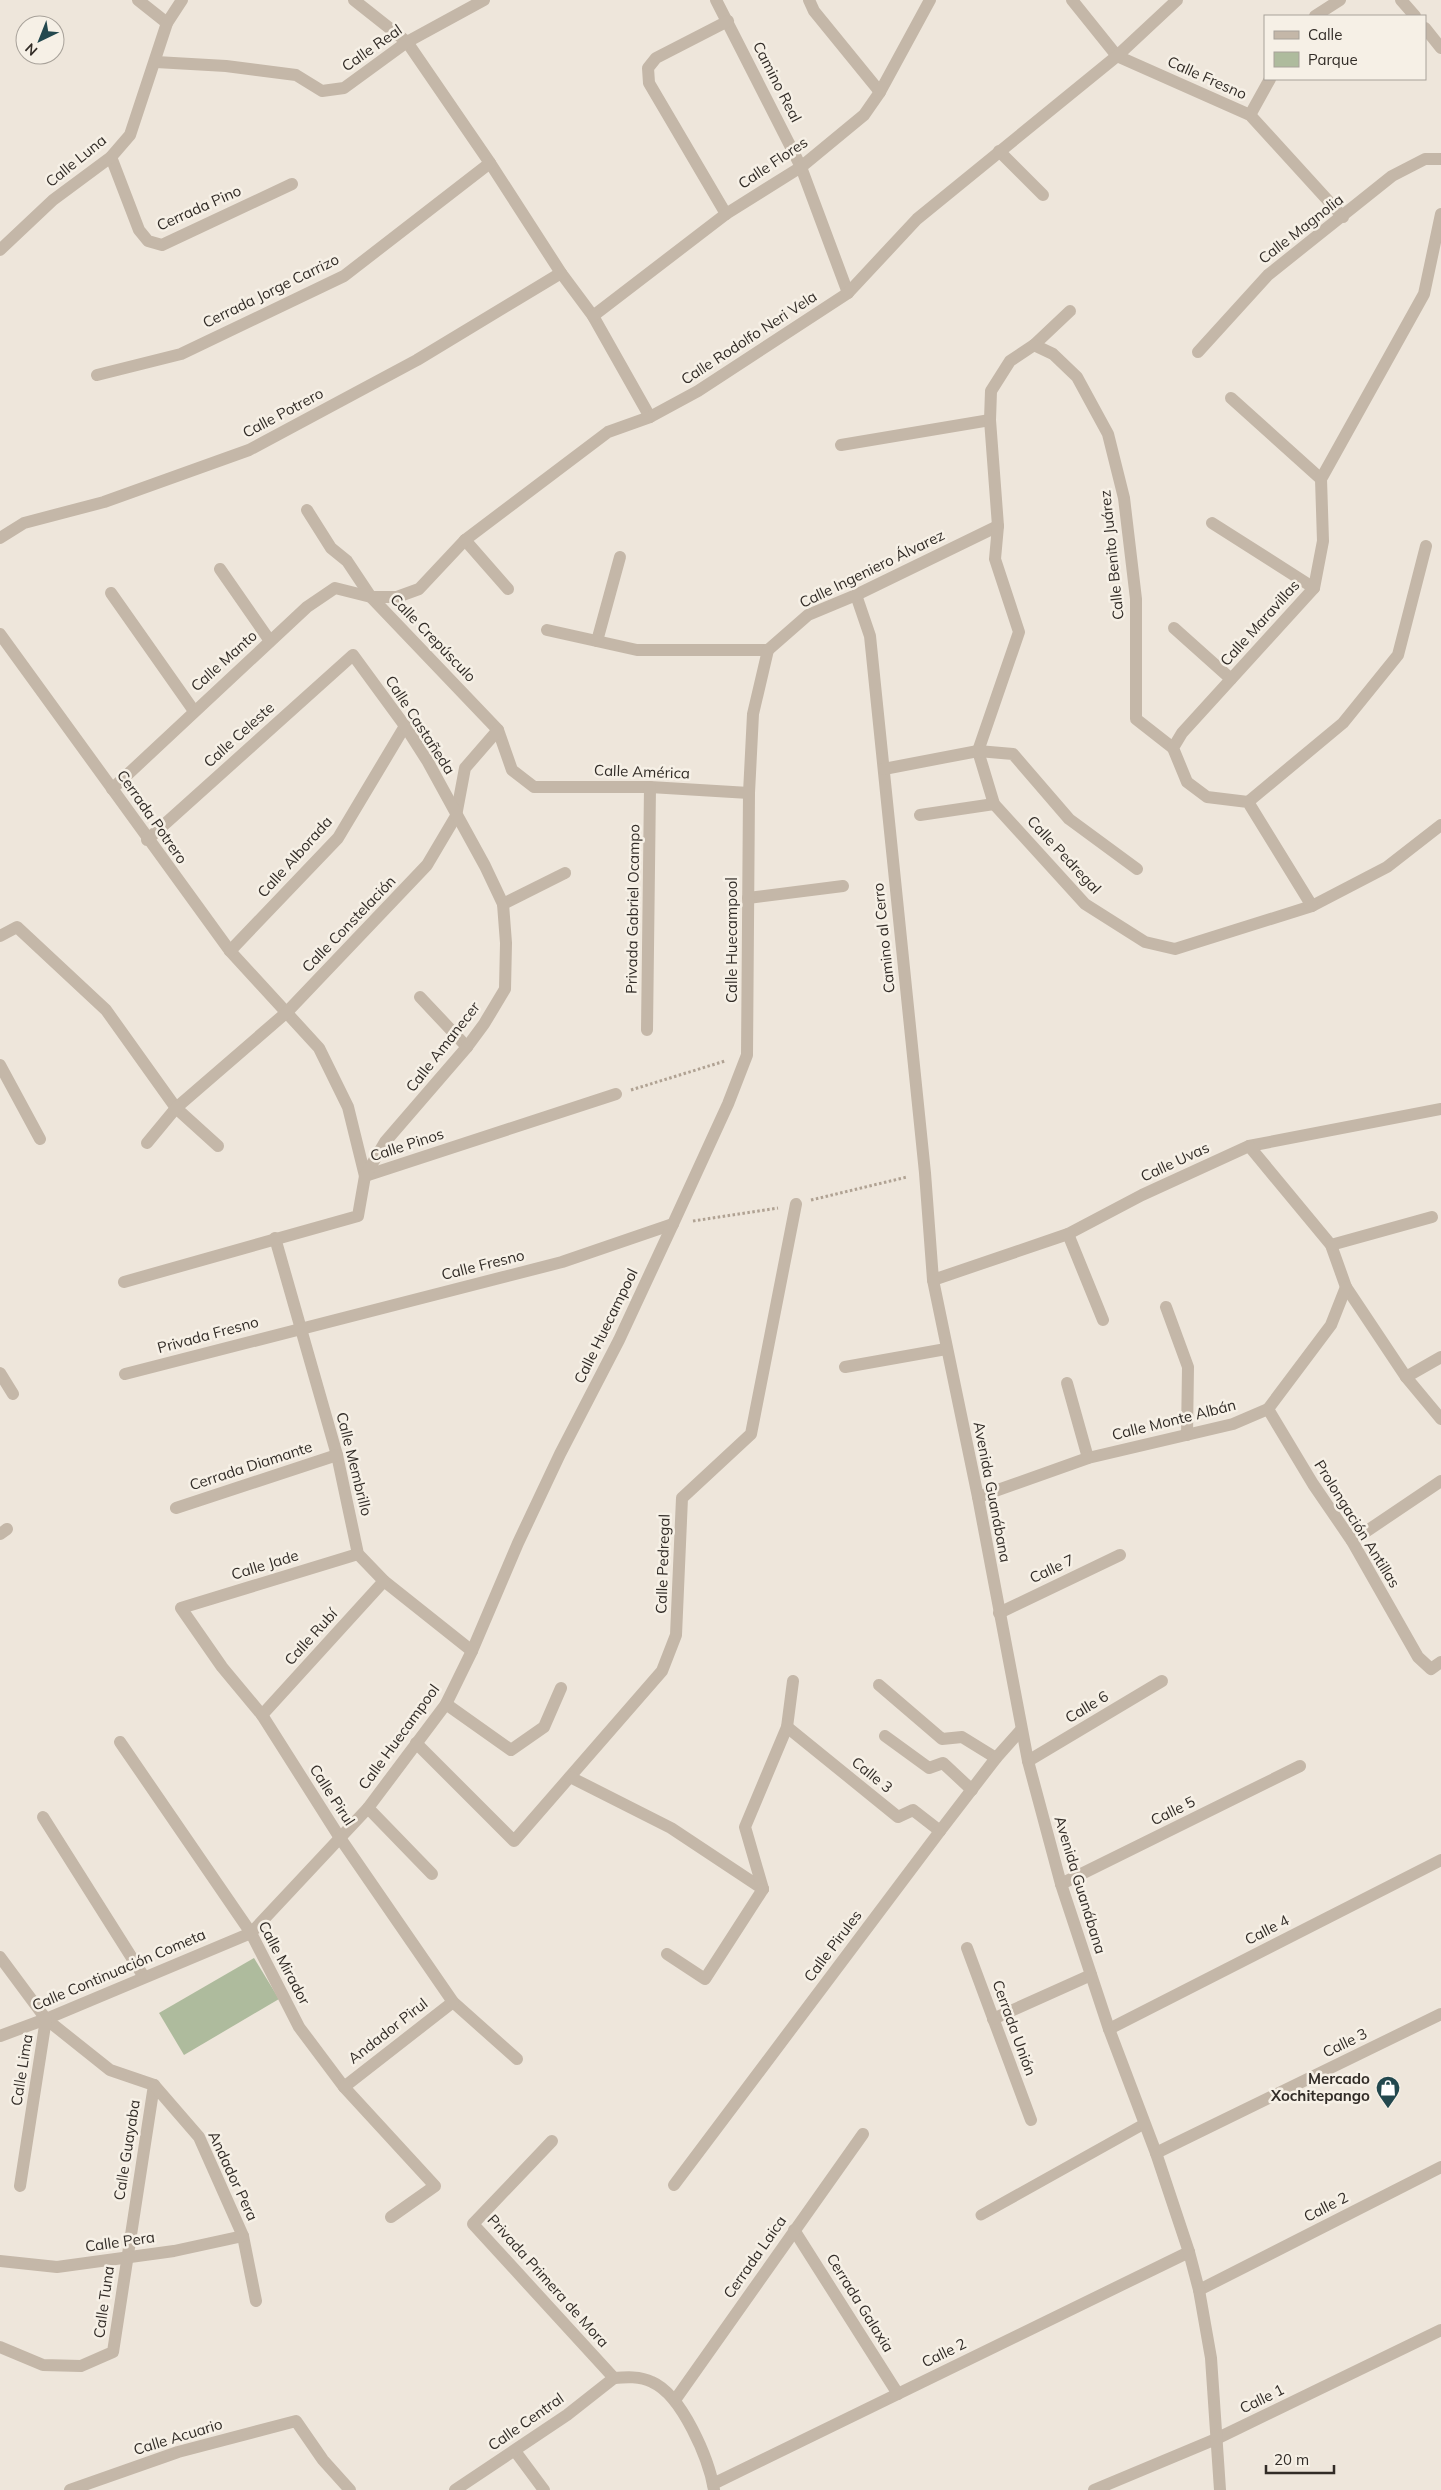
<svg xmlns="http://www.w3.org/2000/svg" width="1441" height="2490" viewBox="0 0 1441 2490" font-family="Mulish,sans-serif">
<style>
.green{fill:#aebb9d}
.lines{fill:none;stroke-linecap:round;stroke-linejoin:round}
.path{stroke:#b0a293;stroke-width:3;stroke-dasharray:2.5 2.5;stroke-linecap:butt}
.service{stroke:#c4b7a8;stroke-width:11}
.minor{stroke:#c4b7a8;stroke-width:12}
.tertiary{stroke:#c4b7a8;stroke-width:12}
.labels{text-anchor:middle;stroke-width:5;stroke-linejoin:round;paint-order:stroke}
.street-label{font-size:15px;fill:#322c27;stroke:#f6f0e6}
.poi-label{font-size:15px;font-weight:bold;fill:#322c27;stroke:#f6f0e6;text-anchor:end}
</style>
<rect width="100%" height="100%" fill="#eee6db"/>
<polygon class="green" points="254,1958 279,1999 184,2055 159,2013"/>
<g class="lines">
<g class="path">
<polyline points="631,1090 725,1061"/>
<polyline points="811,1200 907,1177"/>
<polyline points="693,1221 778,1208"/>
</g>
<polyline class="service" points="981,2215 1144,2124"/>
<g class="minor">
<polyline points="138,0 167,23"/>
<polyline points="354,0 407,42 490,163 561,273 593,316 650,417"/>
<polyline points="716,0 801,167 848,293"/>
<polyline points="809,0 814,11 880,92"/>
<polyline points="1072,0 1117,56 1250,115 1343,217"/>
<polyline points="1401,0 1415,16"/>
<polyline points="1315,16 1340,0"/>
<polyline points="1425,28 1441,48"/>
<polyline points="156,62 226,66 296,75 322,91 344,88 407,42 484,0"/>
<polyline points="1250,115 1270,79"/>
<polyline points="999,151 1043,195"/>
<polyline points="111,157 139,230 148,241 162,245 292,184"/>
<polyline points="726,214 649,83 648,68 656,58 728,21"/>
<polyline points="0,250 53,200 111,157 130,135 167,23 182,0"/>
<polyline points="593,316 726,214 801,167 864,115 880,92 930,0"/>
<polyline points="1034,345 1070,311"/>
<polyline points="1198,352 1268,275 1392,176 1425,159 1441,159"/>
<polyline points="97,375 181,354 344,276 490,163"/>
<polyline points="1231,398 1321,479"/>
<polyline points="841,445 990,420"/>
<polyline points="307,510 331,548 347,561 371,597 498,730 512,770 534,787 650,787 749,793"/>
<polyline points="1212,523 1314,588"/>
<polyline points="0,538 24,523 104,502 249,450 417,360 561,273"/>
<polyline points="465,540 508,589"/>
<polyline points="220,569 270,641"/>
<polyline points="111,593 194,711"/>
<polyline points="856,595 870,636 925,1173 933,1280 1068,1234 1142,1195 1249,1146 1441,1109"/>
<polyline points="1174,628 1231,679"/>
<polyline points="547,630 637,650 768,650"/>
<polyline points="0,634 230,951 319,1048 348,1107 365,1176"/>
<polyline points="597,641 620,557"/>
<polyline points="768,650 808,615 856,595 998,526"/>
<polyline points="978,751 1019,632 995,559 998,526 990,420 991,391 1010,361 1034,345 1053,354 1077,377 1108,434 1124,498 1136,599 1136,719 1173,748"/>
<polyline points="978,751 994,804 1085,904 1145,942 1175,949 1312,906 1387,867 1441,825"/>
<polyline points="884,769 978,751 1013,754 1069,819 1137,869"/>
<polyline points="112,789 307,607 335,588 371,597 397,597 419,589 465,540 608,432 650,417 698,391 848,293 917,219 1117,56 1177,0"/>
<polyline points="1248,802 1343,723 1398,655 1426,546"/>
<polyline points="920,815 994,804"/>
<polyline points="748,898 843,886"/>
<polyline points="503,904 565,873"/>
<polyline points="1312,906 1248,802 1207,797 1187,782 1173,748 1182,733 1314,588 1323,541 1321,479 1424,294 1441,214"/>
<polyline points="0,936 17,927 106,1010 176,1108 218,1146"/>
<polyline points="230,951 338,838 405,726"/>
<polyline points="420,997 467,1047"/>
<polyline points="647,1030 650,787"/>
<polyline points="0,1065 40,1139"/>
<polyline points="147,1143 176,1108 287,1012 427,865 456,816 465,768 498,730"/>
<polyline points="1249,1146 1331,1245 1346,1287 1406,1377 1441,1419"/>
<polyline points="365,1176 616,1094"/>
<polyline points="1068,1234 1103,1320"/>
<polyline points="275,1238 337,1455 358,1554 384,1581 472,1651"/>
<polyline points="1331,1245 1432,1217"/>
<polyline points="124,1282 358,1216 365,1176 385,1142 467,1047 484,1024 505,989 506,943 503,904 485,866 428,762 405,726 353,655 147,840"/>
<polyline points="1166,1307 1188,1367 1187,1435"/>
<polyline points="845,1367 946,1349"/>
<polyline points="0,1373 13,1394"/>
<polyline points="125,1374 562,1262 673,1224"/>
<polyline points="1406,1377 1441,1357"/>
<polyline points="1067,1383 1088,1458"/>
<polyline points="1268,1409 1313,1484 1352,1541 1418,1657 1431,1669 1441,1662"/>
<polyline points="978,1497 1088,1458 1233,1424 1268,1409 1331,1325 1346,1287"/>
<polyline points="176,1508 337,1455"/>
<polyline points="0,1534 7,1529"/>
<polyline points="1352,1541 1441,1481"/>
<polyline points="358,1554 181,1608 222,1667 262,1715 340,1838 453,2002 517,2059"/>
<polyline points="999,1613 1120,1555"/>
<polyline points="879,1685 942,1739 962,1737 996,1758"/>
<polyline points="446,1704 511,1750 544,1727 561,1688"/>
<polyline points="262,1715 384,1581"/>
<polyline points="787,1727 898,1817 913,1810 940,1831"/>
<polyline points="885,1736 929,1768 943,1763 972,1790"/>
<polyline points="120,1742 251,1933 299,2027 344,2087 435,2186 391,2217"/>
<polyline points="416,1743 514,1841 662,1671 676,1635 682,1498 751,1434 796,1204"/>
<polyline points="1028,1761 1162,1681"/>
<polyline points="570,1777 671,1828 763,1889"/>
<polyline points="368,1808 432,1874"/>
<polyline points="43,1817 144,1977"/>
<polyline points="1061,1884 1300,1766"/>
<polyline points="763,1889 745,1827 787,1727 793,1681"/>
<polyline points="967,1948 1031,2120"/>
<polyline points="667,1954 705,1979 763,1889"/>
<polyline points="0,1957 46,2019 110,2070 154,2085 113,2352 81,2366 43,2365 0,2347"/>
<polyline points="993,2019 1091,1975"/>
<polyline points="1109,2029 1441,1860"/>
<polyline points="0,2036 46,2019 251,1933 368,1808 446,1704 472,1651 518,1543 560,1454 619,1340 673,1224 728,1104 747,1055 749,793 753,714 768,650"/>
<polyline points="154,2085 199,2137 243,2236 256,2301"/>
<polyline points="344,2087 453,2002"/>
<polyline points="552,2141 473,2224 614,2378"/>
<polyline points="1156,2153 1441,2014"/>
<polyline points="674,2185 940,1831 996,1758 1021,1730"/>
<polyline points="20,2186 46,2019"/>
<polyline points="794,2230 898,2394"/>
<polyline points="0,2261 57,2267 174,2251 243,2236"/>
<polyline points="1199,2290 1441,2167"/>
<path d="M614,2378C626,2377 640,2376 652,2382C682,2395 709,2459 714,2490"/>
<polyline points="675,2400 863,2134"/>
<polyline points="515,2451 544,2490"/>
<polyline points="713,2484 1189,2252"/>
<polyline points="70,2490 178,2452 296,2421 323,2460 350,2490"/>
<polyline points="455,2490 567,2415 614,2378"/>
<polyline points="1094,2490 1216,2439 1441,2330"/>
</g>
<polyline class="tertiary" points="933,1280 978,1497 1028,1761 1061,1884 1109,2029 1156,2153 1189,2252 1199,2290 1211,2358 1220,2490"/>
</g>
<defs>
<symbol id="shop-pin" viewBox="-11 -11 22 30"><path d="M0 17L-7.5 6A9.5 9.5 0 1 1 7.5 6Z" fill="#23484e" stroke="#f6f0e6"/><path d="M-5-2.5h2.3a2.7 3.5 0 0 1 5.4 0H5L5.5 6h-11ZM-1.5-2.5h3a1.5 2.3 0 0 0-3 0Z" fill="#fff"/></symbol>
</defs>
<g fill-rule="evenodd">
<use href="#shop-pin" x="1374" y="2074" width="28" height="38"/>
</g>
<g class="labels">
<g class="street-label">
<text transform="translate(372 48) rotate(-35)" y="5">Calle Real</text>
<text transform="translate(1207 78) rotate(24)" y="5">Calle Fresno</text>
<text transform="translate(777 82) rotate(63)" y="5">Camino Real</text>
<text transform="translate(76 161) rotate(-39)" y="5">Calle Luna</text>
<text transform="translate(773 163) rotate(-34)" y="5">Calle Flores</text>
<text transform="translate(199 208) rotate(-24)" y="5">Cerrada Pino</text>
<text transform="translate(1301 229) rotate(-38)" y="5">Calle Magnolia</text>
<text transform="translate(271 291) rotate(-26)" y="5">Cerrada Jorge Carrizo</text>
<text transform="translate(749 338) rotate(-33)" y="5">Calle Rodolfo Neri Vela</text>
<text transform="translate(283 413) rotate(-28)" y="5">Calle Potrero</text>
<text transform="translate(1112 555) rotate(-96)" y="5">Calle Benito Juárez</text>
<text transform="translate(872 569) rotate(-26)" y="5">Calle Ingeniero Álvarez</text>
<text transform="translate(1260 623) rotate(-48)" y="5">Calle Maravillas</text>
<text transform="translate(433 638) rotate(46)" y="5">Calle Crepúsculo</text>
<text transform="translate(224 661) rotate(-42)" y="5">Calle Manto</text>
<text transform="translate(420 725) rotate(57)" y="5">Calle Castañeda</text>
<text transform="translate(239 735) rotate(-42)" y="5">Calle Celeste</text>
<text transform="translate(642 772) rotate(2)" y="5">Calle América</text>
<text transform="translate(152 817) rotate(55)" y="5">Cerrada Potrero</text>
<text transform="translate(1064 855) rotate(47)" y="5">Calle Pedregal</text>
<text transform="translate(295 857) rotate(-48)" y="5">Calle Alborada</text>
<text transform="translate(633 909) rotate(-89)" y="5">Privada Gabriel Ocampo</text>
<text transform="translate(349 924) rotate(-46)" y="5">Calle Constelación</text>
<text transform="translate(884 938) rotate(-96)" y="5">Camino al Cerro</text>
<text transform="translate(732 940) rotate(-90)" y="5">Calle Huecampool</text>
<text transform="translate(443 1047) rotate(-52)" y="5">Calle Amanecer</text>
<text transform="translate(407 1145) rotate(-18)" y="5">Calle Pinos</text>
<text transform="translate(1175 1162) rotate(-25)" y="5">Calle Uvas</text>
<text transform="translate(483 1265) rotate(-14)" y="5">Calle Fresno</text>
<text transform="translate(606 1326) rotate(-64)" y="5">Calle Huecampool</text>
<text transform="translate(208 1335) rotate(-15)" y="5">Privada Fresno</text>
<text transform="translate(1174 1420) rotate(-14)" y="5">Calle Monte Albán</text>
<text transform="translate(354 1464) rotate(76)" y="5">Calle Membrillo</text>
<text transform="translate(251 1466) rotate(-18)" y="5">Cerrada Diamante</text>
<text transform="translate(992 1492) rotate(79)" y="5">Avenida Guanábana</text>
<text transform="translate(1357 1524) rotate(58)" y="5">Prolongación Antillas</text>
<text transform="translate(663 1564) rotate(-88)" y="5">Calle Pedregal</text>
<text transform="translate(265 1565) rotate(-17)" y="5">Calle Jade</text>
<text transform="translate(1052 1569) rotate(-25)" y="5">Calle 7</text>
<text transform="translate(311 1637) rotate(-48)" y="5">Calle Rubí</text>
<text transform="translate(1087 1707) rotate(-31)" y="5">Calle 6</text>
<text transform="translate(399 1737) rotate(-54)" y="5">Calle Huecampool</text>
<text transform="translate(872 1775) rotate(39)" y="5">Calle 3</text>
<text transform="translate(332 1795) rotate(57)" y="5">Calle Pirul</text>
<text transform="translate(1173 1811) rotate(-26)" y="5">Calle 5</text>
<text transform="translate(1080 1885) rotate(73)" y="5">Avenida Guanábana</text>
<text transform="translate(1267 1930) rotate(-27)" y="5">Calle 4</text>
<text transform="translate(833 1946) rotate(-53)" y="5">Calle Pirules</text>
<text transform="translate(284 1963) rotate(62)" y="5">Calle Mirador</text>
<text transform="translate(119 1970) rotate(-23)" y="5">Calle Continuación Cometa</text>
<text transform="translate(1014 2028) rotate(70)" y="5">Cerrada Unión</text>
<text transform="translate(388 2031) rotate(-38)" y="5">Andador Pirul</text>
<text transform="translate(1345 2043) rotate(-26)" y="5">Calle 3</text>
<text transform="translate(22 2070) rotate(-81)" y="5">Calle Lima</text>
<text transform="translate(127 2150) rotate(-81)" y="5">Calle Guayaba</text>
<text transform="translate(233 2176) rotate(65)" y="5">Andador Pera</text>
<text transform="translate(1326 2207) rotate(-27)" y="5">Calle 2</text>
<text transform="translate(120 2242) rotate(-8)" y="5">Calle Pera</text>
<text transform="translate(755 2257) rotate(-55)" y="5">Cerrada Laica</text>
<text transform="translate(548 2281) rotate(48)" y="5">Privada Primera de Mora</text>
<text transform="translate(104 2302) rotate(-82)" y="5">Calle Tuna</text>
<text transform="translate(860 2303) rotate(58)" y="5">Cerrada Galaxia</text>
<text transform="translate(944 2353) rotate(-26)" y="5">Calle 2</text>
<text transform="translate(1262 2399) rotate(-26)" y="5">Calle 1</text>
<text transform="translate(526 2422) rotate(-35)" y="5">Calle Central</text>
<text transform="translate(178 2437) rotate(-17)" y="5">Calle Acuario</text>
</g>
<g class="poi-label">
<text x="1370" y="2084">Mercado<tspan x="1370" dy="17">Xochitepango</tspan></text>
</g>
</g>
<rect x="1264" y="15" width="162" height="65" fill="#f6f0e6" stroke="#a8a29a"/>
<rect x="1274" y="31" width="25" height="8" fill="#c4b7a8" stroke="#a8a29a"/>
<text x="1308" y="40" font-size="15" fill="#322c27">Calle</text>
<rect x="1274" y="52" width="25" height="15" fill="#aebb9d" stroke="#a8a29a"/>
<text x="1308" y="65" font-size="15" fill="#322c27">Parque</text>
<g transform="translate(40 40) rotate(223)"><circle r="24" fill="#f6f0e6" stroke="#a8a29a"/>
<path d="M0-4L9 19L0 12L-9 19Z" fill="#23484e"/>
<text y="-8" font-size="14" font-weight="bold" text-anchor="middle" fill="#322c27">N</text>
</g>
<path d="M1266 2465v8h68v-8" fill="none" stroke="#322c27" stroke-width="2.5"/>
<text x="1274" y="2465" font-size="15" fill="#322c27" stroke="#f6f0e6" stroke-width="4" paint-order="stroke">20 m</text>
</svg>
